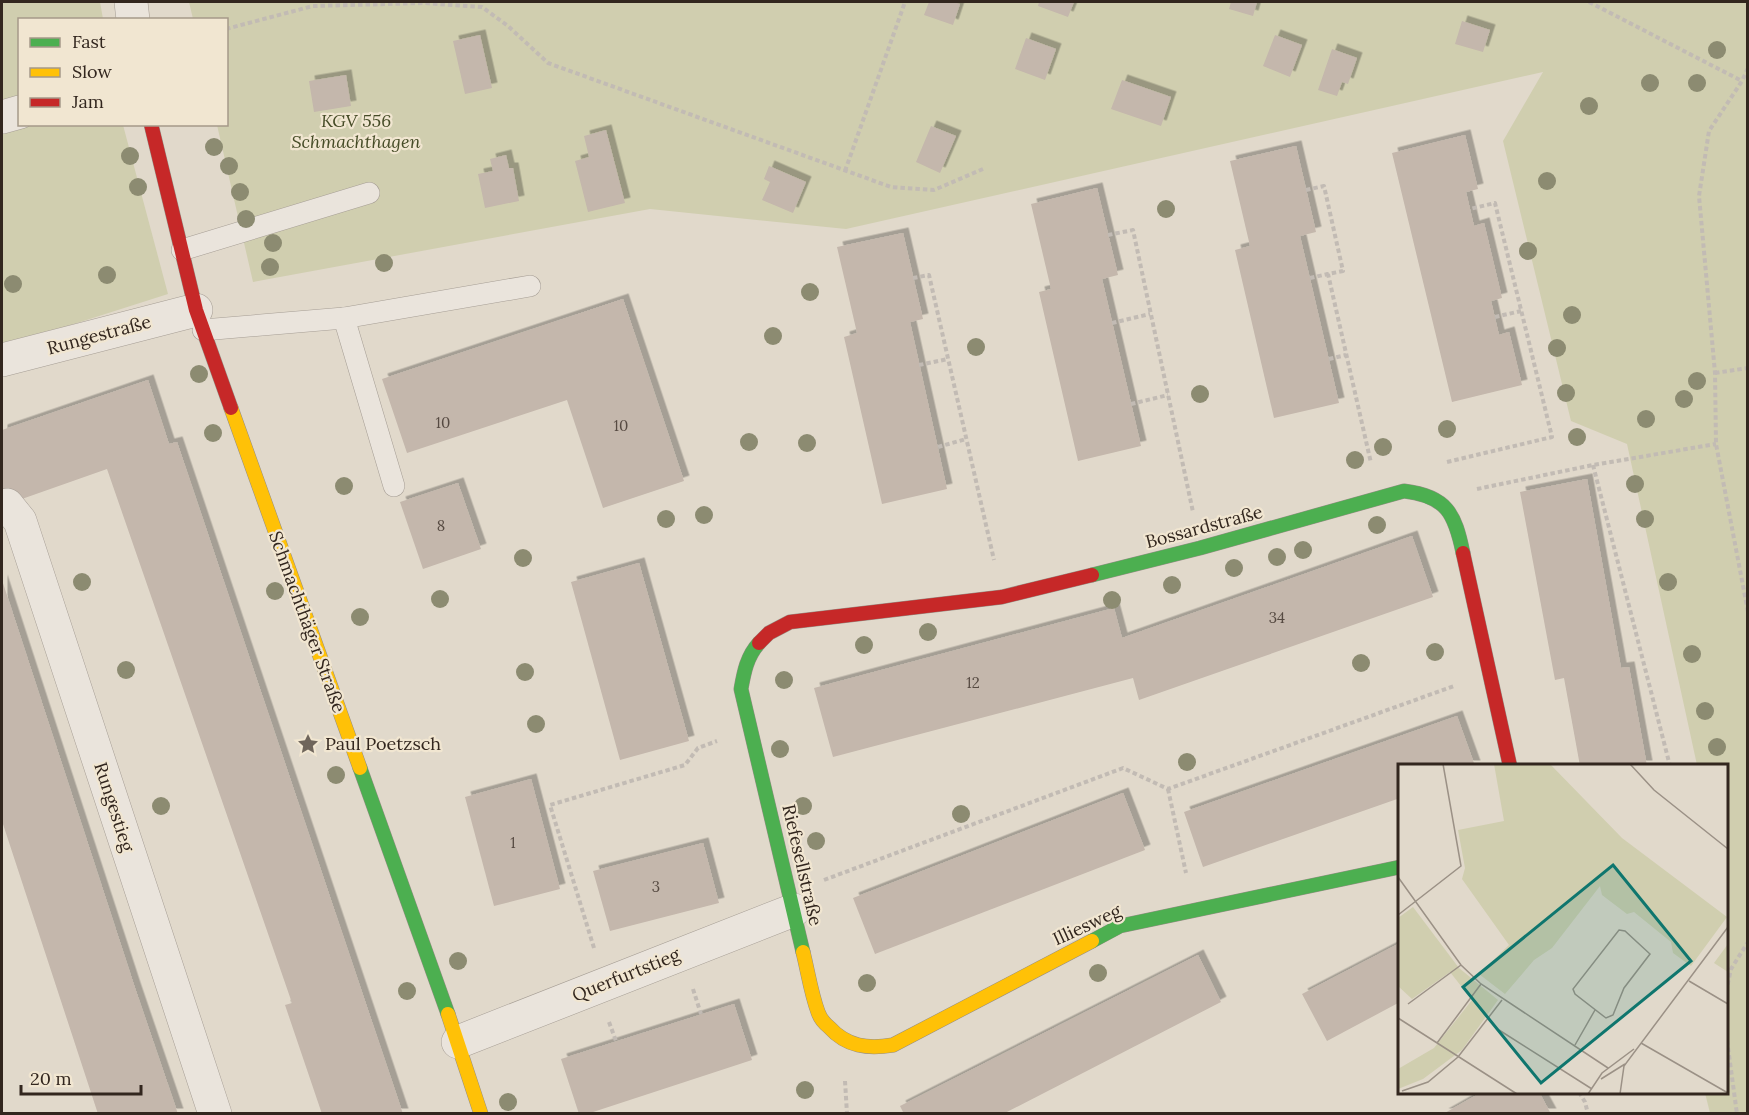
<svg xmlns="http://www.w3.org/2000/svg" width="1749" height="1115" viewBox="0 0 1749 1115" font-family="Lora,serif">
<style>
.green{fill:#d0ceaf}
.building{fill:#c4b7ac;filter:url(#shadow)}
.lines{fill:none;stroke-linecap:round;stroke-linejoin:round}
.lane-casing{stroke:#a69e95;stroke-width:22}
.street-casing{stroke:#a69e95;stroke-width:34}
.fast-casing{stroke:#958e85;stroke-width:15}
.slow-casing{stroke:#958e85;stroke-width:15}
.jam-casing{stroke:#958e85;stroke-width:15}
.path{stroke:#c2bbb4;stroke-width:4;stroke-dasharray:4.5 3;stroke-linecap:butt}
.lane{stroke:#eae4dc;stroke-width:21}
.street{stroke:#eae4dc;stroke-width:33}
.fast{stroke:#4caf50;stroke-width:14}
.slow{stroke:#ffc107;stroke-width:14}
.jam{stroke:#c62828;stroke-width:14}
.tree{fill:#8c8b71}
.labels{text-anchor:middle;stroke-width:4.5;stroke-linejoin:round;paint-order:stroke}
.number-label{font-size:15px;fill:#564a42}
.park-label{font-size:18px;font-style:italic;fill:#464c27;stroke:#f1e6d1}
.street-label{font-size:18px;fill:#32261e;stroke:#f1e6d1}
.poi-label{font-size:18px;fill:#32261e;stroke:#f1e6d1;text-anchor:start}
.inset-road{fill:none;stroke:#9b9186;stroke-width:1.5}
.view{fill:#0f766e;fill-opacity:0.15;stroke:#0f766e;stroke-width:3}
.inset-edge{fill:none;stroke:#32261e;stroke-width:3}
</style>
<defs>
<filter id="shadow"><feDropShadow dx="5.5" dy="-5.5" stdDeviation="0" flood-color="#0004"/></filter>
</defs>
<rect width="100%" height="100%" fill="#e1d9cb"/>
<g class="green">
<polygon points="2,2 100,2 103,19 20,20 20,124 123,125 168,294 2,347"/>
<polygon points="189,2 1747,2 1747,1113 1710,1113 1705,1093 1726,1092 1726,766 1697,765 1627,444 1571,421 1503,141 1543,72 846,229 650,209 253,282 217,125 226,124 226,20 193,19"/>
</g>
<g class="building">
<polygon points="929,2 953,2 960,4 953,25 924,15"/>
<polygon points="1039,2 1074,2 1068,17 1038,6"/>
<polygon points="1231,2 1257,2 1253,16 1229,9"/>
<polygon points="1462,21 1490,30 1483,52 1455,44"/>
<polygon points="480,35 492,88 465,94 453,41"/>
<polygon points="1275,35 1302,45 1290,77 1263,66"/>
<polygon points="1026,38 1056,49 1045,80 1015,69"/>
<polygon points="1332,49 1357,58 1348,84 1342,82 1337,96 1318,90"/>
<polygon points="346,75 351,106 314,112 309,81"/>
<polygon points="1122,80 1171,97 1161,126 1111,109"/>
<polygon points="931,126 956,136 940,173 916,162"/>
<polygon points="606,130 625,203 588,212 575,161 589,157 584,136"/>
<polygon points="1465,135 1478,189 1466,192 1474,226 1484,223 1502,298 1491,301 1499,335 1509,332 1522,385 1452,402 1392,153"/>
<polygon points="1296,146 1316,232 1300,236 1339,403 1274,418 1235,250 1250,246 1230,161"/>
<polygon points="506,155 509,168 513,168 519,201 485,208 478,174 493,171 490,159"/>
<polygon points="769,166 806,182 793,213 762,200 770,182 764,179"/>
<polygon points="1097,188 1118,275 1102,279 1141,446 1078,461 1039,292 1051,289 1031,204"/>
<polygon points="903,233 923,319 910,322 947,489 882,504 844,337 857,333 837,247"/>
<polygon points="623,299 684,481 603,508 567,400 407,453 382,379"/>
<polygon points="148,380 169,444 177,442 403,1114 322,1114 285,1005 292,1003 107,469 2,506 2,430"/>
<polygon points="1587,479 1621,668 1629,667 1647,766 1580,766 1564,678 1555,680 1520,492"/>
<polygon points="458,483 481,549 423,569 400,502"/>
<polygon points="1412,536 1433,597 1139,700 1133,678 833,757 814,688 1114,608 1122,638"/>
<polygon points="639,563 689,741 620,760 571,582"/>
<polygon points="2,580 135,988 178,1114 98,1114 2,821"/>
<polygon points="1457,716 1475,766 1400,766 1400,798 1203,867 1184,812"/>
<polygon points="531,779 560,889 494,906 465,797"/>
<polygon points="1123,793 1145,850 875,954 853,898"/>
<polygon points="703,843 719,903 610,931 593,871"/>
<polygon points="1400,943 1400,1002 1327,1041 1302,994"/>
<polygon points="1198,955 1221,1002 1003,1114 904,1114 900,1106"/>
<polygon points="734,1004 752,1060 587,1114 579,1114 561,1059"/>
<polygon points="1482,1092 1539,1092 1551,1114 1443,1114"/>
</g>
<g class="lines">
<defs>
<g id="lane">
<polyline points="182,250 369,193"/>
<polyline points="344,318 394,486"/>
<polyline points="203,330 344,318 530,286"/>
</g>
<g id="street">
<polyline points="131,2 133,20"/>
<polyline points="2,117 20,112"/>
<polyline points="2,360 196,310"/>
<polyline points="7,505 20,521 215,1114"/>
<polyline points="458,1042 794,910"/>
</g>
<g id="fast">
<path d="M1092,575L1200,548L1404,491C1447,496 1455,514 1463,553"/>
<path d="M759,643C747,656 744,672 741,689L803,952"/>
<polyline points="360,768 448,1014"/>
<polyline points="1092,941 1120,926 1400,867"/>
</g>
<g id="slow">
<polyline points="231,408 360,768"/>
<path d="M803,952C808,972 811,993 818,1012C820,1018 824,1023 829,1027C847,1047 868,1049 893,1045L1092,941"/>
<polyline points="448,1014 481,1114"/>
</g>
<g id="jam">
<polyline points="151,124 196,310 231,408"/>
<polyline points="1463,553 1510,766"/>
<polyline points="759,643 769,633 790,622 1002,597 1092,575"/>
</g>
</defs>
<use href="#lane" class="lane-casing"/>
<use href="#street" class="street-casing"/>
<use href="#fast" class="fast-casing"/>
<use href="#slow" class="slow-casing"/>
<use href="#jam" class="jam-casing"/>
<g class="path">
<polyline points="1589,2 1742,81"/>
<polyline points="226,29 313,6 424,3 482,7 508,26 548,63 891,187 934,190 983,169"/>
<polyline points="1748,68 1742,81 1709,131 1699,196 1715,373 1716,444 1748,612"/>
<polyline points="845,171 905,2"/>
<polyline points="1306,190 1324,186 1343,271 1328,274 1371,463"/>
<polyline points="1108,235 1133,230 1193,512"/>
<polyline points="913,278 929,275 994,560"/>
<polyline points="1310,278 1328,274"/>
<polyline points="1495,317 1521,311"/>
<polyline points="1112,323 1150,314"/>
<polyline points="1329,359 1346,355"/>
<polyline points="919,365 948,359"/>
<polyline points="1715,373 1748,368"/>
<polyline points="1131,404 1168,395"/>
<polyline points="938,447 966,439"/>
<polyline points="1447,462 1552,437 1495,203 1470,209"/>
<polyline points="1593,465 1670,766"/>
<polyline points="1477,489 1593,465 1716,444"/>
<polyline points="1168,789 1186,873"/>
<polyline points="824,880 1123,768 1168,789 1454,686"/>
<polyline points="594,948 550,805 685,765 698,748 717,741"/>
<polyline points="693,989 701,1014"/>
<polyline points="1726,992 1731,969 1748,942"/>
<polyline points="609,1022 616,1041"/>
<polyline points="1726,1033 1737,1114"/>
<polyline points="845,1081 847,1114"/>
<polyline points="1579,1092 1585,1102 1588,1114"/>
</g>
<use href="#lane" class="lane"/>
<use href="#street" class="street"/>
<use href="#fast" class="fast"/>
<use href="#slow" class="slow"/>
<use href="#jam" class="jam"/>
</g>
<g class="tree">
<circle cx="1717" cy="50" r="9"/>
<circle cx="1650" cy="83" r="9"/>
<circle cx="1697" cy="83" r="9"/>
<circle cx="1589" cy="106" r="9"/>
<circle cx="214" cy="147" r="9"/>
<circle cx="130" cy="156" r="9"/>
<circle cx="229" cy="166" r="9"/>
<circle cx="1547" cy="181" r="9"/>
<circle cx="138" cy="187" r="9"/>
<circle cx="240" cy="192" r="9"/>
<circle cx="1166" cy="209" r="9"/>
<circle cx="246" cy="219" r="9"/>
<circle cx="273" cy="243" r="9"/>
<circle cx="1528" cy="251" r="9"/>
<circle cx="384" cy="263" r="9"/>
<circle cx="270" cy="267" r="9"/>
<circle cx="107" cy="275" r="9"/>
<circle cx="13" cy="284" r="9"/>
<circle cx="810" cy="292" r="9"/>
<circle cx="1572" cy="315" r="9"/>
<circle cx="773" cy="336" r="9"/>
<circle cx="976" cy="347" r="9"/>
<circle cx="1557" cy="348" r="9"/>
<circle cx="199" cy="374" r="9"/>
<circle cx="1697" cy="381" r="9"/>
<circle cx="1566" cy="393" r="9"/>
<circle cx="1200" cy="394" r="9"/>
<circle cx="1684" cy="399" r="9"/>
<circle cx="1646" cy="419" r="9"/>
<circle cx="1447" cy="429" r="9"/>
<circle cx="213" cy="433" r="9"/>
<circle cx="1577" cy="437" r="9"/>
<circle cx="749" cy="442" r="9"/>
<circle cx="807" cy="443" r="9"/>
<circle cx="1383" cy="447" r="9"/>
<circle cx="1355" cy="460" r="9"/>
<circle cx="1635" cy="484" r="9"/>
<circle cx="344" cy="486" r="9"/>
<circle cx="704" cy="515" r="9"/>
<circle cx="666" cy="519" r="9"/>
<circle cx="1645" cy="519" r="9"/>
<circle cx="1377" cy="525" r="9"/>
<circle cx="1303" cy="550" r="9"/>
<circle cx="1277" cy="557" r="9"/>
<circle cx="523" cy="558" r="9"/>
<circle cx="1234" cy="568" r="9"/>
<circle cx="82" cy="582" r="9"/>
<circle cx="1668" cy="582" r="9"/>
<circle cx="1172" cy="585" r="9"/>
<circle cx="275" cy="591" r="9"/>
<circle cx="440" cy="599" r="9"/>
<circle cx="1112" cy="600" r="9"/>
<circle cx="360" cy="617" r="9"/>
<circle cx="928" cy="632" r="9"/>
<circle cx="864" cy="645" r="9"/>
<circle cx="1435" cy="652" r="9"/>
<circle cx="1692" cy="654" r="9"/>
<circle cx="1361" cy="663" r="9"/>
<circle cx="126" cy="670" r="9"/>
<circle cx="525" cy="672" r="9"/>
<circle cx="784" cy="680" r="9"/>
<circle cx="1705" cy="711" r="9"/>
<circle cx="536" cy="724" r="9"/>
<circle cx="1717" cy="747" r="9"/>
<circle cx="780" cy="749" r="9"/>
<circle cx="1187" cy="762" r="9"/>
<circle cx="336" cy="775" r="9"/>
<circle cx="161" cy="806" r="9"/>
<circle cx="803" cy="806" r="9"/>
<circle cx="961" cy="814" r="9"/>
<circle cx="816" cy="841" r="9"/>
<circle cx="458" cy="961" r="9"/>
<circle cx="1098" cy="973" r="9"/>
<circle cx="867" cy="983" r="9"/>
<circle cx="407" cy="991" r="9"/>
<circle cx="805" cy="1090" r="9"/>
<circle cx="508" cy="1102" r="9"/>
</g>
<defs>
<symbol id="sight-bare" viewBox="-9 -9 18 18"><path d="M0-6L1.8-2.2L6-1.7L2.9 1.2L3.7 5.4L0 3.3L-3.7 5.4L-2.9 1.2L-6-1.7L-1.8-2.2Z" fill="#6f655b" stroke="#f1e6d1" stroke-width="2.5" paint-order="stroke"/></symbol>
</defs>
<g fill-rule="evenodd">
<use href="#sight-bare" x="293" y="729" width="30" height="30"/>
</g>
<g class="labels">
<g class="number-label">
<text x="443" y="428">10</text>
<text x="621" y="431">10</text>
<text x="441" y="531">8</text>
<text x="1277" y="623">34</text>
<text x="973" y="688">12</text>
<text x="513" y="848">1</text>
<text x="656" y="892">3</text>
</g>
<g class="park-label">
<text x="356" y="127">KGV 556<tspan x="356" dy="21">Schmachthagen</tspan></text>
</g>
<g class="street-label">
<text transform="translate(99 335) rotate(-15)" y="6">Rungestraße</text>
<text transform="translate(1204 527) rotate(-15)" y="6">Bossardstraße</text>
<text transform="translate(307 622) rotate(70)" y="6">Schmachthäger Straße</text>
<text transform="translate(114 807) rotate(72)" y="6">Rungestieg</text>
<text transform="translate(802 865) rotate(77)" y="6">Riefesellstraße</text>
<text transform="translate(1087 925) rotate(-25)" y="6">Illiesweg</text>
<text transform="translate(626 975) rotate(-22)" y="6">Querfurtstieg</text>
</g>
<g class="poi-label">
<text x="325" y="750">Paul Poetzsch</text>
</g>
</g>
<g transform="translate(1398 764)">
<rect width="330" height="330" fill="#e1d9cb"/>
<path d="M96,0H152L224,74L329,153L293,202L275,189L273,178L236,148L229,150L204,131L202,122L154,184L136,196L107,230L81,210L111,181L64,115L67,104L60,66L106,57ZM15,143L61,204L100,236L64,286L25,315L0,325V305L36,284L74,236L52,208L14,235L0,222V154ZM330,180V208L316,199Z" fill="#d0ceaf"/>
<path class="inset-road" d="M232,0L256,26L330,85M0,113L63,201L83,220L210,304M0,151L63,102L45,0M221,166L227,167L252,190L226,224L215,251L208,254L177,230L175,225ZM291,217L330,240M10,240L63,201M0,254L119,330M101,266L194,325M39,279L83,220M243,279L330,329M177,281L197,246M203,315L227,300M4,327L30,318L60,293L104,236M190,330L204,309L236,285M222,330L226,302L330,163"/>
<path class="view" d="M215,101L293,197L143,319L65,223Z"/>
<rect width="330" height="330" class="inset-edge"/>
</g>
<rect width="1749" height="1115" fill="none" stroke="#32261e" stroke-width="6"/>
<rect x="18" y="18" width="210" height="108" fill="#f1e6d1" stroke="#a59989" stroke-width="1.5"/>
<rect x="30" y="38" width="30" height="9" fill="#4caf50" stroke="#a59989" stroke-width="1.5"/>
<text x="72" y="48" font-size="18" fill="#32261e">Fast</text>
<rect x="30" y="68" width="30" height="9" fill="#ffc107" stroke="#a59989" stroke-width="1.5"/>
<text x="72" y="78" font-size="18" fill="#32261e">Slow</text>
<rect x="30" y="98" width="30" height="9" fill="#c62828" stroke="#a59989" stroke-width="1.5"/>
<text x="72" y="108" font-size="18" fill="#32261e">Jam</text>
<path d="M21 1085v9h120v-9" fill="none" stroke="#32261e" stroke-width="3"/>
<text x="30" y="1085" font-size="18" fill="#32261e" stroke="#f1e6d1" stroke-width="4.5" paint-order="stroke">20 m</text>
</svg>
